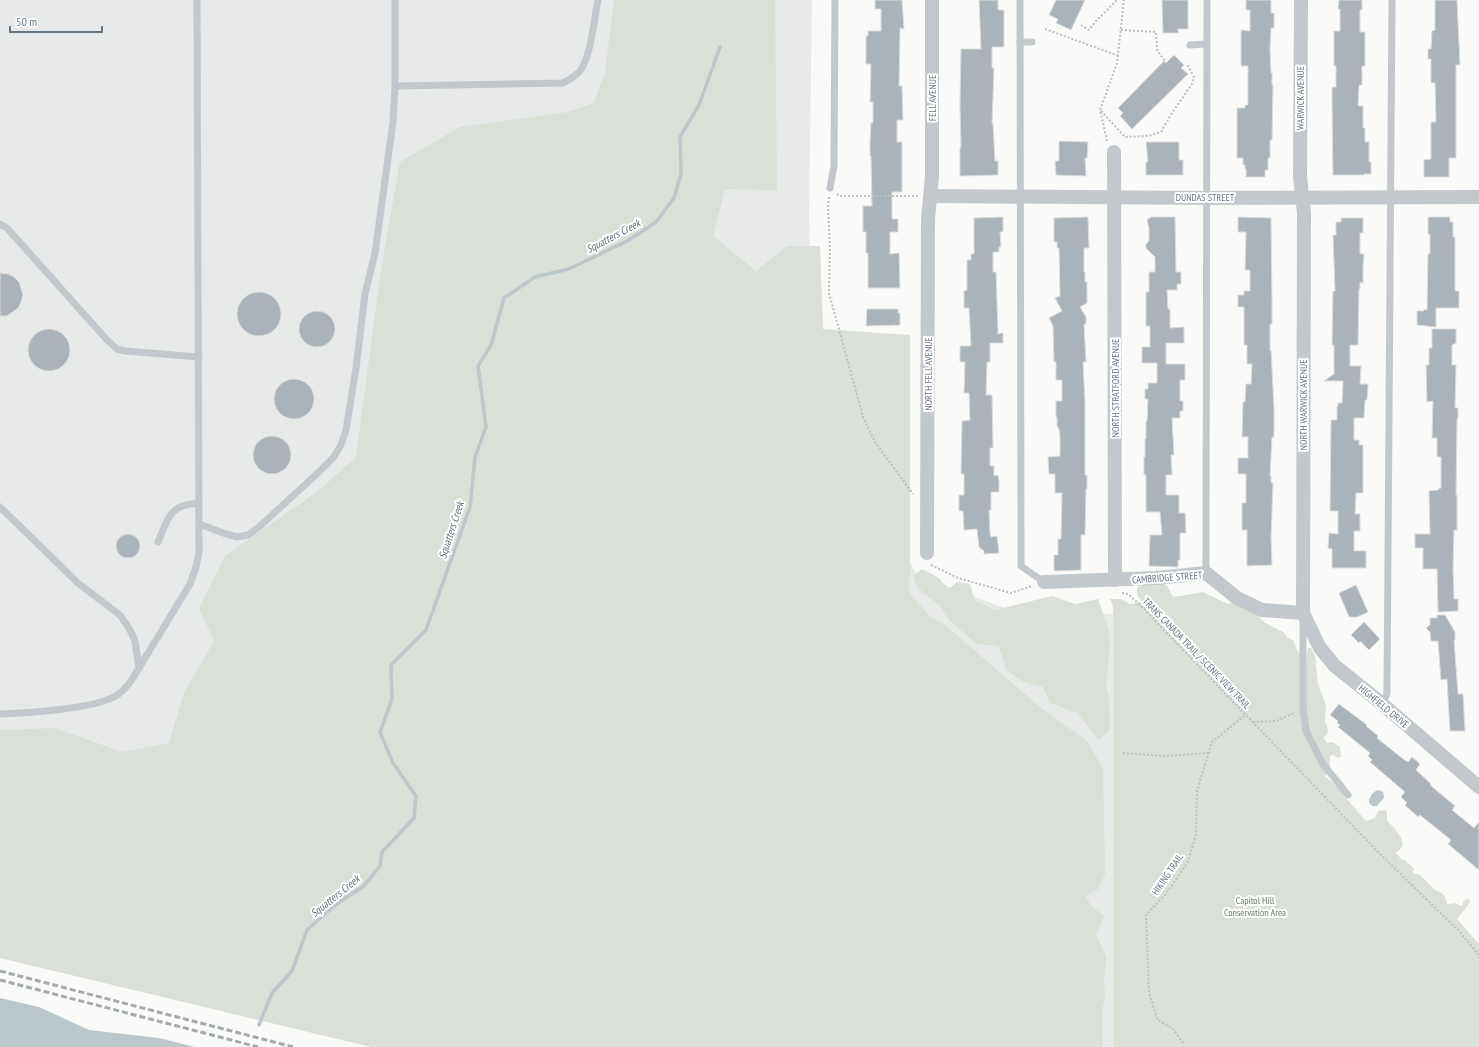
<svg xmlns="http://www.w3.org/2000/svg" width="1479" height="1047" viewBox="0 0 1479 1047" font-family="'PT Sans Narrow',sans-serif">
<style>
.built{fill:#e8e9e9}
.green{fill:#dadfd7}
.water{fill:#bbc7cb}
.lines{fill:none;stroke-linecap:round;stroke-linejoin:round}
.stream{stroke:#bbc7cb;stroke-width:3.5}
.building{fill:#aab3b9;stroke:#dcdcda}
.path{stroke:#bbbfc2;stroke-width:2;stroke-dasharray:2 2;stroke-linecap:butt}
.lane{stroke:#c3c8cc;stroke-width:7}
.street{stroke:#c3c8cc;stroke-width:14}
.rail{stroke:#a2aab0;stroke-width:3;stroke-dasharray:6 3;stroke-linecap:butt}
.labels{text-anchor:middle;stroke-width:4;stroke-linejoin:round;paint-order:stroke}
.street-label{font-size:10px;fill:#657683;stroke:#fff}
.park-label{font-size:10px;fill:#687a64;stroke:#fff}
.water-label{font-size:11px;font-style:italic;fill:#60757c;stroke:#fff}
</style>
<rect width="100%" height="100%" fill="#fafaf8"/>
<polygon class="built" points="0,0 812,0 809,222 815,351 861,482 917,574 1017,613 1113,614 1114,1047 373,1047 0,950"/>
<g class="green">
<polygon points="614,0 775,0 777,190 725,189 713,236 756,271 787,246 820,246 823,329 910,335 910,575 908,584 910,593 930,617 945,625 1040,707 1087,741 1103,769 1105,874 1098,889 1086,896 1090,905 1104,916 1096,934 1106,957 1104,978 1105,997 1102,1012 1103,1047 371,1047 0,958 0,730 55,728 122,752 169,743 184,693 214,641 199,608 225,556 318,491 356,457 382,263 400,162 460,127 568,112 594,103 605,73"/>
<polygon points="922,569 939,578 948,589 957,582 970,584 975,601 995,610 1052,596 1075,604 1098,599 1108,628 1110,647 1106,686 1109,699 1110,730 1099,740 1077,713 1050,703 1043,687 1023,682 1006,670 999,646 977,644 949,620 939,605 919,589 914,580 914,575"/>
<path d="M1160,580L1167,586L1173,597L1203,592L1228,604L1232,603L1253,610L1264,622L1283,632L1288,638L1294,641L1296,649L1306,662L1308,648H1311L1315,656L1318,684L1326,705L1325,721L1328,730L1327,735L1323,737L1327,743L1333,742L1340,747L1341,756L1338,758L1333,755L1330,756V770L1325,776L1342,791L1344,796L1366,821L1375,818L1378,811L1384,810L1387,812V820C1394,829 1402,834 1403,846L1396,853L1402,860L1404,859L1414,869L1413,872L1415,874H1419C1423,878 1427,882 1431,886C1438,895 1445,888 1447,905C1452,903 1455,902 1460,906L1463,905V902L1468,898L1470,901L1469,904L1457,919L1479,944V1047H1114L1113,606L1110,599H1121L1130,604L1143,602L1137,595V588L1149,582Z"/>
</g>
<g class="water">
<path d="M1378,790L1383,792L1384,798L1377,806H1372L1369,803C1368,798 1374,791 1378,790Z"/>
<polygon points="0,998 39,1007 89,1030 159,1038 195,1047 0,1047"/>
</g>
<g class="lines">
<polyline class="stream" points="259,1025 272,993 292,971 307,930 335,905 364,886 380,866 382,852 414,818 416,796 393,763 380,732 392,699 391,665 426,630 470,507 475,457 486,427 478,366 491,345 504,298 535,277 569,269 629,240 656,222 674,198 681,174 680,137 699,105 720,47"/>
</g>
<g class="building">
<polygon points="875,0 902,0 904,29 900,28 900,30 899,86 902,86 903,120 897,120 897,142 902,142 902,192 892,192 892,219 898,219 898,232 890,232 890,254 899,253 900,288 868,288 868,253 866,253 866,232 863,232 863,206 872,206 871,156 870,156 870,142 871,123 873,123 873,102 870,102 871,64 866,64 866,36 868,36 868,31 881,31 881,9 875,9"/>
<polygon points="979,0 998,0 998,10 1004,10 1004,47 992,47 992,68 994,68 992,124 993,124 995,161 998,161 998,175 960,176 960,148 961,147 960,105 961,49 981,49"/>
<polygon points="1056,0 1085,0 1071,30 1056,23 1058,19 1049,15"/>
<polygon points="1162,0 1188,0 1188,29 1178,29 1178,33 1163,33"/>
<polygon points="1246,0 1271,0 1271,13 1274,13 1274,28 1271,28 1270,49 1271,73 1272,73 1272,85 1273,85 1272,140 1270,140 1270,158 1268,158 1268,170 1265,170 1265,177 1246,177 1246,169 1245,169 1245,165 1243,165 1243,158 1237,158 1237,108 1245,108 1245,105 1248,105 1248,66 1241,66 1241,30 1250,31 1250,10 1246,10"/>
<polygon points="1339,0 1362,0 1362,10 1360,10 1360,32 1365,32 1365,66 1362,66 1362,85 1359,85 1358,106 1363,106 1363,128 1365,128 1365,142 1369,142 1369,162 1371,162 1371,174 1364,174 1364,175 1333,175 1332,103 1332,89 1333,87 1336,87 1336,66 1334,66 1334,31 1340,31 1340,9 1338,9"/>
<polygon points="1435,0 1457,0 1460,65 1456,65 1456,158 1449,158 1449,177 1424,177 1424,160 1431,159 1431,122 1436,122 1435,83 1431,83 1431,59 1428,59 1428,49 1431,49 1432,31 1435,30"/>
<polygon points="1174,55 1184,65 1181,68 1188,74 1132,129 1120,116 1123,113 1118,108 1164,61 1166,63"/>
<polygon points="1059,141 1088,142 1087,158 1085,158 1086,176 1056,175 1055,161 1059,161"/>
<polygon points="1146,142 1179,142 1179,160 1183,160 1183,175 1146,175 1146,162 1148,162"/>
<polygon points="1003,217 1003,232 1000,232 1001,247 999,247 999,252 993,252 993,272 996,272 998,332 998,334 1003,333 1003,343 990,343 990,362 987,362 986,395 992,395 993,448 990,448 990,466 994,466 994,476 998,475 999,482 999,492 991,492 991,510 989,510 990,534 991,537 997,536 999,553 984,554 984,551 979,547 977,529 964,530 963,511 959,511 959,495 964,495 964,474 961,474 962,421 970,420 969,393 964,393 965,362 960,362 960,346 971,346 969,308 964,308 964,291 967,290 967,260 971,260 971,254 974,254 974,218"/>
<polygon points="1088,217 1089,248 1084,248 1084,272 1085,272 1085,282 1087,282 1087,303 1080,307 1086,317 1086,324 1084,324 1086,362 1083,362 1085,401 1085,475 1087,475 1087,489 1086,489 1085,535 1081,535 1081,570 1054,571 1054,555 1058,555 1058,539 1061,539 1062,493 1055,493 1055,474 1049,474 1048,457 1060,456 1060,436 1059,429 1057,426 1057,417 1056,417 1056,401 1062,401 1062,380 1056,380 1056,362 1054,362 1053,326 1049,318 1062,311 1055,298 1060,296 1059,248 1057,248 1057,242 1054,242 1054,218"/>
<polygon points="1151,217 1175,217 1176,272 1181,272 1181,284 1177,284 1177,290 1167,290 1168,309 1170,309 1170,328 1184,327 1184,343 1166,343 1166,364 1185,364 1185,380 1180,380 1180,401 1183,401 1183,411 1180,411 1180,418 1172,418 1174,455 1171,455 1172,475 1166,475 1166,495 1179,495 1179,513 1185,513 1186,533 1180,533 1180,560 1178,560 1178,567 1149,566 1150,535 1162,535 1160,512 1146,512 1146,475 1144,475 1144,457 1145,457 1145,439 1146,439 1146,421 1147,421 1148,399 1145,399 1145,389 1148,389 1148,383 1157,383 1157,363 1142,363 1142,347 1150,347 1150,326 1146,326 1146,292 1149,292 1149,272 1155,272 1155,257 1146,248 1146,244 1149,241 1149,228 1147,220"/>
<polygon points="1238,217 1271,218 1272,306 1272,324 1270,324 1270,350 1271,350 1274,408 1274,437 1272,437 1270,476 1271,476 1271,483 1273,483 1271,538 1272,565 1247,566 1247,530 1242,530 1242,503 1246,503 1246,474 1238,474 1238,458 1248,458 1248,437 1242,437 1243,402 1245,402 1246,384 1251,384 1252,364 1247,364 1247,345 1244,345 1244,307 1238,307 1238,295 1244,295 1244,291 1250,291 1250,270 1245,270 1246,232 1238,232"/>
<polygon points="1428,217 1450,217 1450,222 1453,222 1453,237 1455,237 1455,291 1459,291 1459,308 1436,308 1436,327 1417,325 1417,311 1424,311 1424,309 1427,310 1428,254 1430,254 1430,234 1428,234"/>
<polygon points="1341,218 1363,218 1363,233 1360,233 1360,254 1364,254 1363,267 1363,283 1360,282 1360,289 1359,289 1358,345 1350,345 1350,366 1361,366 1360,384 1368,384 1367,400 1365,400 1364,418 1354,418 1354,440 1359,440 1359,445 1363,445 1363,493 1356,493 1355,514 1360,514 1360,531 1354,531 1354,551 1366,551 1366,568 1332,568 1332,549 1328,548 1329,533 1338,534 1338,511 1330,511 1331,420 1337,420 1337,406 1338,406 1338,403 1342,403 1343,381 1324,381 1334,374 1334,345 1332,345 1333,291 1335,291 1333,235 1336,235 1336,222 1341,222"/>
<polygon points="0,273 8,274 14,277 19,282 23,295 21,302 18,308 7,316 0,316"/>
<circle cx="259" cy="314" r="22"/>
<polygon points="867,309 898,309 898,313 900,313 900,325 866,326"/>
<circle cx="317" cy="329" r="18"/>
<circle cx="49" cy="350" r="21"/>
<polygon points="1432,329 1456,329 1456,343 1452,345 1452,365 1456,365 1455,408 1458,408 1458,419 1457,419 1456,495 1457,495 1457,530 1454,530 1453,569 1454,599 1458,599 1458,611 1438,612 1437,569 1423,569 1423,548 1415,548 1415,534 1430,534 1429,491 1438,490 1438,489 1441,488 1441,457 1437,457 1437,438 1432,438 1433,401 1427,402 1426,365 1429,365 1429,348 1432,348"/>
<circle cx="294" cy="399" r="20"/>
<circle cx="272" cy="455" r="19"/>
<circle cx="128" cy="546" r="12"/>
<polygon points="1356,585 1368,612 1357,617 1349,617 1339,593"/>
<polygon points="1437,615 1445,615 1455,632 1455,640 1454,640 1458,694 1463,694 1465,731 1450,731 1447,679 1441,680 1438,641 1431,641 1430,632 1426,628 1430,625 1430,618 1437,618"/>
<polygon points="1364,622 1380,639 1369,650 1360,641 1359,643 1351,635"/>
<polygon points="1339,704 1367,725 1366,726 1378,736 1377,738 1403,759 1408,762 1412,757 1420,764 1416,770 1431,784 1430,785 1455,806 1452,810 1474,828 1479,822 1479,870 1448,844 1451,840 1420,815 1418,817 1405,805 1407,803 1401,797 1405,792 1370,762 1372,760 1368,756 1370,753 1338,727 1340,725 1337,723 1338,721 1330,715"/>
</g>
<g class="lines">
<g class="path">
<polyline points="1081,25 1089,30 1096,21 1117,0"/>
<polyline points="1045,29 1119,56"/>
<polyline points="1121,30 1156,32 1157,50 1165,61"/>
<polyline points="1101,111 1125,137 1148,136 1161,132 1172,113 1192,84 1194,77 1187,64"/>
<polyline points="1107,141 1100,110 1117,63 1124,0"/>
<polyline points="837,194 839,196 918,196"/>
<polyline points="829,197 828,208 830,248 829,293 863,417 875,442 913,494"/>
<polyline points="931,565 958,578 1011,593 1032,586"/>
<polyline points="1122,593 1128,594 1138,603 1378,852 1458,930 1479,955"/>
<polyline points="1253,722 1276,721 1294,713"/>
<polyline points="1123,753 1165,756 1209,753"/>
<polyline points="1183,1043 1173,1029 1157,1019 1149,992 1146,915 1165,895 1188,862 1196,834 1197,791 1212,742 1245,715"/>
</g>
<g class="lane">
<polyline points="1020,0 1021,566 1044,582"/>
<polyline points="1020,42 1032,42"/>
<polyline points="1190,45 1206,44"/>
<path d="M395,86L563,83C569,80 574,77 579,72C591,59 594,18 598,0"/>
<polyline points="830,188 834,166 835,0"/>
<polyline points="0,224 7,228 107,340 117,349 125,351 199,357"/>
<path d="M0,507L79,584L120,615L130,630L135,641L139,668C133,678 127,689 116,696C92,709 29,713 0,714"/>
<polyline points="199,524 226,534 237,537 248,535 259,527 320,471 333,458 341,445 346,430 356,368 365,294 375,253 393,122 395,86 395,0"/>
<path d="M158,542C163,531 168,512 180,507C185,504 193,504 199,503"/>
<polyline points="1206,573 1207,0"/>
<polyline points="1303,619 1303,709 1306,731 1323,764 1348,795"/>
<polyline points="139,668 190,584 196,567 199,552 197,0"/>
<polyline points="1381,703 1386,696 1387,692 1392,0"/>
</g>
<g class="street">
<polyline points="1301,0 1300,177 1304,213 1303,613 1320,648 1335,666 1381,703 1479,787"/>
<polyline points="1114,152 1115,580"/>
<polyline points="931,196 1206,198 1479,197"/>
<polyline points="927,553 928,219 932,177 932,0"/>
<polyline points="1044,582 1156,578 1206,573 1237,598 1262,610 1303,613"/>
</g>
<g class="rail">
<polyline points="0,971 293,1047"/>
<polyline points="0,980 258,1047"/>
</g>
</g>
<g class="labels">
<g class="street-label">
<text transform="translate(932 98) rotate(-90)" y="4">FELL AVENUE</text>
<text transform="translate(1300 98) rotate(-90)" y="4">WARWICK AVENUE</text>
<text x="1205" y="201">DUNDAS STREET</text>
<text transform="translate(928 374) rotate(-90)" y="4">NORTH FELL AVENUE</text>
<text transform="translate(1115 388) rotate(-90)" y="4">NORTH STRATFORD AVENUE</text>
<text transform="translate(1303 405) rotate(-90)" y="4">NORTH WARWICK AVENUE</text>
<text transform="translate(1167 577) rotate(-4)" y="4">CAMBRIDGE STREET</text>
<text transform="translate(1197 653) rotate(46)" y="4">TRANS CANADA TRAIL / SCENIC VIEW TRAIL</text>
<text transform="translate(1384 706) rotate(40)" y="4">HIGHFIELD DRIVE</text>
<text transform="translate(1167 874) rotate(-56)" y="4">HIKING TRAIL</text>
</g>
<g class="park-label">
<text x="1255" y="904">Capitol Hill<tspan x="1255" dy="12">Conservation Area</tspan></text>
</g>
<g class="water-label">
<text transform="translate(613 236) rotate(-28)" y="4">Squatters Creek</text>
<text transform="translate(451 530) rotate(-72)" y="4">Squatters Creek</text>
<text transform="translate(335 896) rotate(-39)" y="4">Squatters Creek</text>
</g>
</g>
<path d="M10 26v6h92v-6" fill="none" stroke="#657683" stroke-width="2"/>
<text x="16" y="26" font-size="12" fill="#657683" stroke="#ffffff" stroke-width="3" paint-order="stroke">50 m</text>
</svg>
